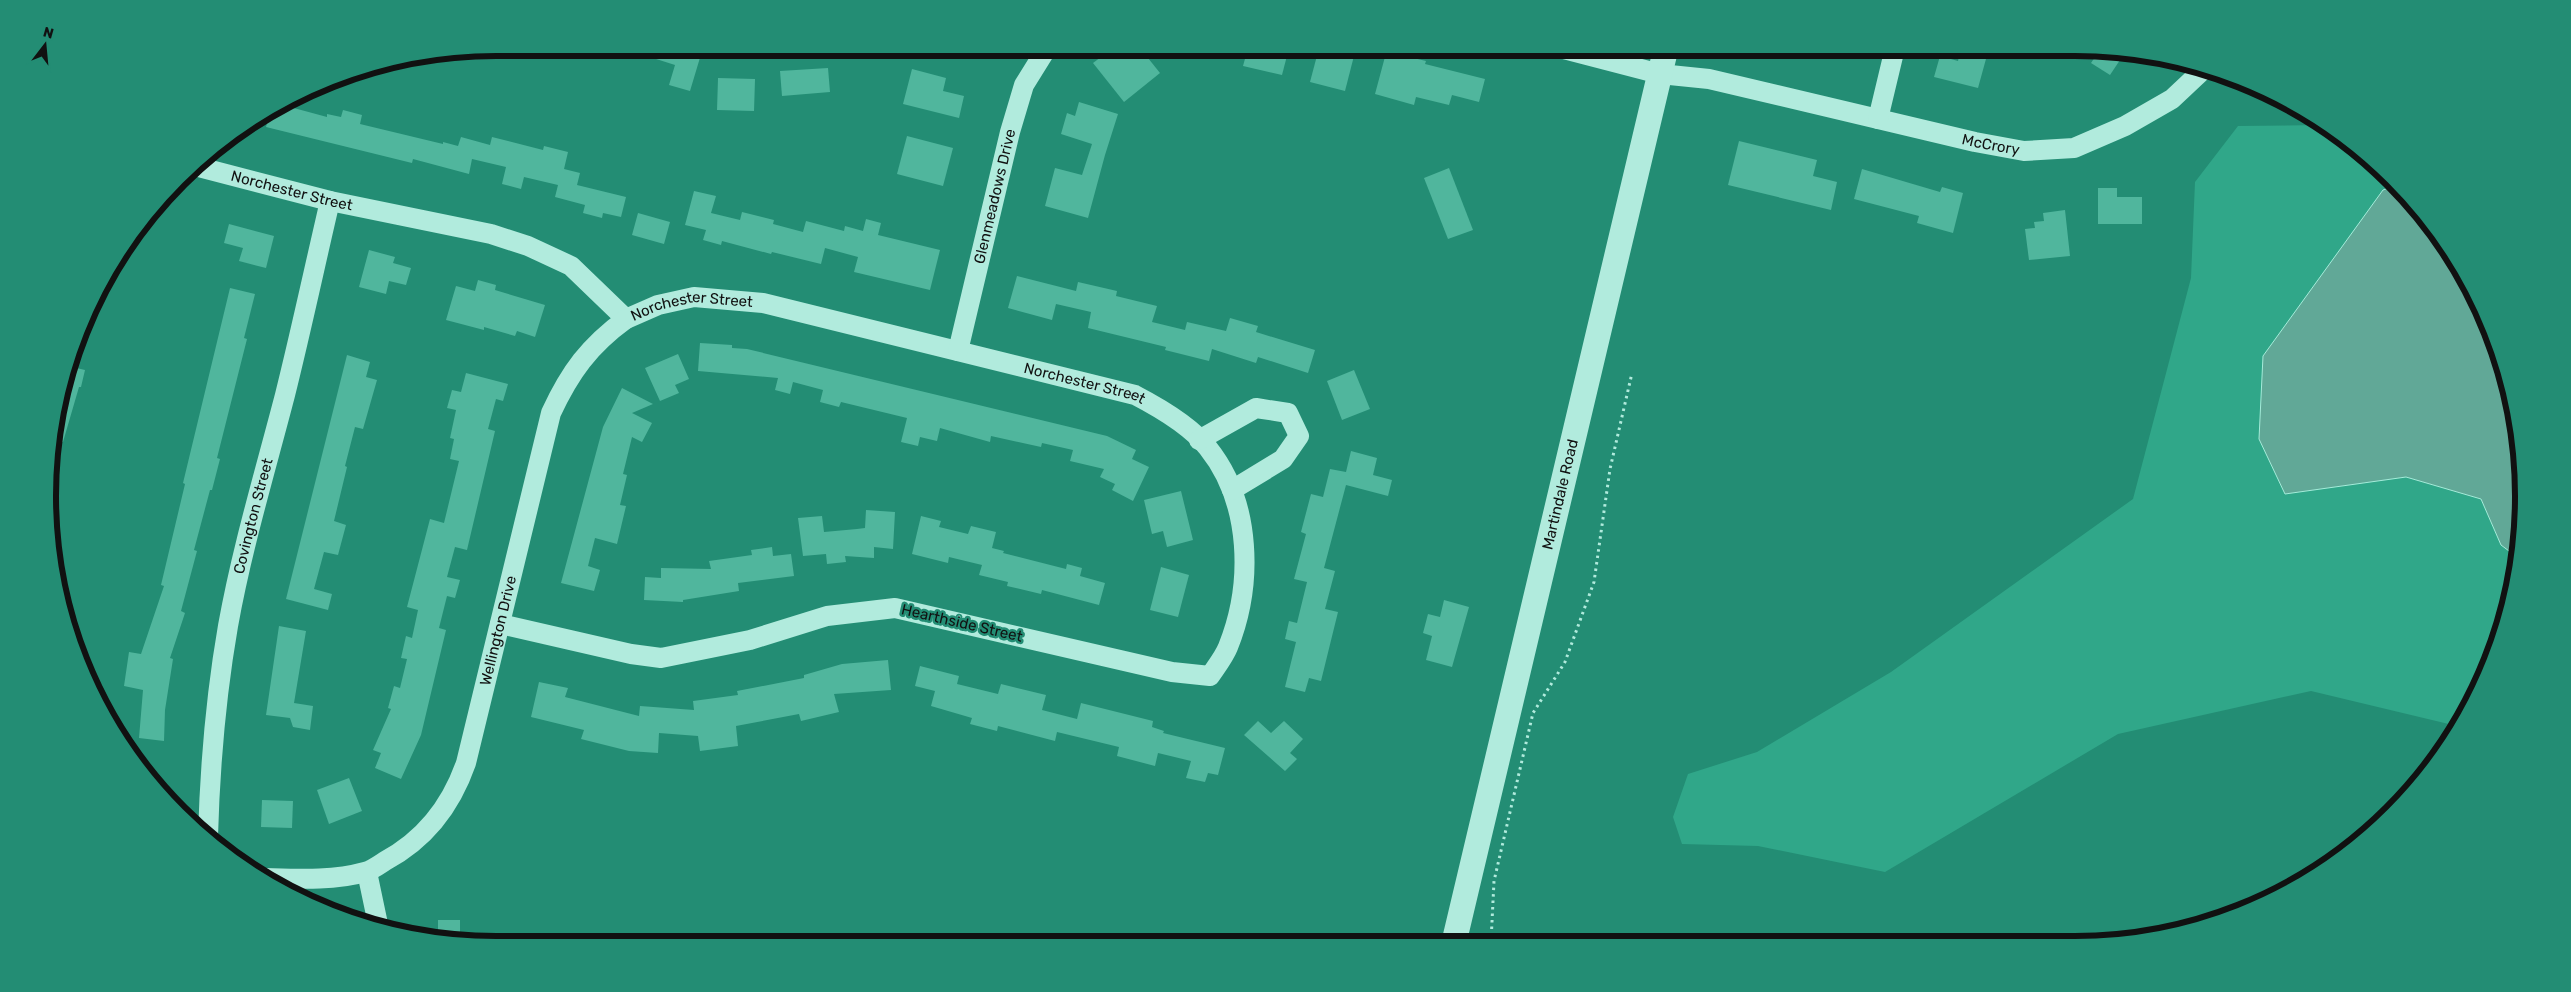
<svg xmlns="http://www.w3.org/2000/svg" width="2571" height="992" viewBox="0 0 2571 992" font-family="Rubik,sans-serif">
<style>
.green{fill:#30a789}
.water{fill:#61a897;stroke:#a5ecda}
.building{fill:#50b69d}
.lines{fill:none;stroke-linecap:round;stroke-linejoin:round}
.path{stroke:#b1ebdd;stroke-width:3;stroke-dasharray:2.5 4;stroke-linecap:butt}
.minor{stroke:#b1ebdd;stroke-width:20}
.tertiary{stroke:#b1ebdd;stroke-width:25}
.labels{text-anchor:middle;stroke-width:5;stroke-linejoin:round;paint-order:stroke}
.street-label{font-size:15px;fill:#111;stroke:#238d74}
.rim{fill:none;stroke:#111;stroke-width:6}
</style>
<rect width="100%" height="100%" fill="#238d74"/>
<polygon class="green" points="2324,125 2348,140 2396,185 2383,190 2285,493 2406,477 2481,499 2501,545 2517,557 2508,612 2457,726 2311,691 2118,734 1885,872 1758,846 1682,844 1673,817 1688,774 1757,752 1891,672 2133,499 2191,278 2195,182 2238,126"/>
<polygon class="water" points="2396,185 2412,201 2464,272 2500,352 2520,438 2523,526 2517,557 2501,545 2481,499 2406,477 2285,494 2259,439 2263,356 2383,190"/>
<g class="building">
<polygon points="632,48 691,48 702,51 690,91 669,85 675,65 631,51"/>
<polygon points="1113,48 1140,48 1160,73 1124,102 1093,63"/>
<polygon points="1248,48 1289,48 1282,75 1243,66"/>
<polygon points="1319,48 1356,48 1345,91 1310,82"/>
<polygon points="1961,48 1989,48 1978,88 1934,77 1940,56 1958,61"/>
<polygon points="2099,51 2124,54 2110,75 2091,63"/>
<polygon points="1386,53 1401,57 1401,55 1426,61 1425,64 1485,79 1479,102 1452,95 1449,105 1416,97 1414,105 1375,94"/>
<polygon points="828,68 830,92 782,96 780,71"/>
<polygon points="912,69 946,78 943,91 964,96 959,118 903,104"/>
<polygon points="718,78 755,79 754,111 717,110"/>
<polygon points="1079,102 1118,114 1105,155 1088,218 1045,206 1055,168 1082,175 1092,144 1061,134 1067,113 1075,116"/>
<polygon points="279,104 327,117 327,114 341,117 343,110 362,115 360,124 443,144 443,142 458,146 461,137 490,145 492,137 543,150 544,146 568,152 564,169 580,173 577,185 626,197 621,217 603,213 602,218 583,213 585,205 555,197 558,185 524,177 521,189 502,184 506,167 472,159 469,174 413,159 412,163 266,127 271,108"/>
<polygon points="907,136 953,148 943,186 897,174"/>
<polygon points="1739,141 1817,160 1813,176 1837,182 1831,210 1728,185"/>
<polygon points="1449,168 1473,230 1448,239 1424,178"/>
<polygon points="1862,169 1940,192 1942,187 1963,193 1953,233 1917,223 1919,216 1854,199"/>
<polygon points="2098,188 2117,188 2117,197 2142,197 2142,224 2098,224"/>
<polygon points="694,191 716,196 711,213 740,220 742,212 774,220 773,224 803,232 806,221 844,231 845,226 863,231 866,219 881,223 878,235 940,250 930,290 854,272 858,257 825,248 821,264 772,252 771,254 722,241 721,245 703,240 706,230 685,225"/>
<polygon points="2065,210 2070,256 2029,260 2025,229 2035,228 2034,222 2044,221 2043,213"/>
<polygon points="638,213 670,222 664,244 632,235"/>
<polygon points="229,224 274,236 266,268 239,261 243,248 224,243"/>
<polygon points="369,250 395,257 393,263 411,268 406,285 389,281 386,294 359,287"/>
<polygon points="1017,276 1076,291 1078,282 1117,291 1116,296 1157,306 1152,322 1185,330 1187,322 1226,331 1230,318 1258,326 1256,332 1315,350 1308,373 1258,357 1256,363 1212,349 1209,361 1165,350 1166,347 1088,328 1091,312 1056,304 1052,320 1008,308"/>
<polygon points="478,280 496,285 495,290 545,305 535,337 517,331 515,336 484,327 484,330 446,320 456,286 475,291"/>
<polygon points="230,288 255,294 244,338 247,339 217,458 220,459 212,490 210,490 194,550 197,551 181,611 185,613 170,658 173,659 165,710 164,741 139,738 143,690 124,686 129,652 141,654 164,586 161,585 185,484 183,483"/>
<polygon points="700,343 732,345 732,348 747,349 1107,436 1136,450 1132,459 1149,467 1133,501 1112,490 1115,484 1100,477 1104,469 1070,461 1073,450 1042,443 1041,447 991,436 990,442 940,428 937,441 920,437 918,446 901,442 907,418 841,402 839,407 820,402 823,390 793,382 790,394 775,390 778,378 698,371"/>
<polygon points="678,354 689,379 675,385 679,393 660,401 645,368"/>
<polygon points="347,355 370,362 366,377 377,380 363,429 355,427 345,466 347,467 334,521 346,525 338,555 324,552 314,589 332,594 328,610 286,599"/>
<polygon points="68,366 85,370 81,387 79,387 63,442 51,439 51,437"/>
<polygon points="1354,370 1370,409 1342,420 1327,381"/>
<polygon points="466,373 508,384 503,401 496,399 488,429 495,431 467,550 455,547 447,577 460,580 455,598 447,596 439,628 446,630 421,735 401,779 375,768 381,753 373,750 391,709 388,708 394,686 400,688 407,659 401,658 406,636 412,638 418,610 407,607 430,519 444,523 459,461 450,459 454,439 450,438 456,410 447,408 452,390 461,392"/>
<polygon points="622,388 653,404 632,413 652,423 642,442 632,437 623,474 627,475 620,505 626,506 617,544 595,538 588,566 600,570 594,591 561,583 603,427"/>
<polygon points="1351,451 1377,458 1373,475 1392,480 1388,496 1346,485 1324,568 1335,571 1325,609 1338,612 1321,681 1309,678 1305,692 1285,687 1296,642 1285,639 1289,621 1297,623 1307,582 1294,579 1306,534 1301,532 1311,494 1323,497 1330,469 1346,472"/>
<polygon points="1181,491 1193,540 1167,547 1163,531 1152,534 1144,500"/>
<polygon points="866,510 895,512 893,549 874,547 874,558 845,556 846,562 827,564 826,554 803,556 798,518 822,516 824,532 857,529 865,528"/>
<polygon points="921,516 941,521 939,527 968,534 971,526 996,532 992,548 1004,551 1003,553 1066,569 1067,564 1082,568 1080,576 1105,583 1099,605 1042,590 1041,594 1007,586 1008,582 979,575 982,565 949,557 948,563 912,554"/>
<polygon points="772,547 773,556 791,554 794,576 738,583 739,591 683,600 683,602 644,600 645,577 661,578 661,568 711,569 709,561 752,555 751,550"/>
<polygon points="1161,567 1189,575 1178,617 1150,610"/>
<polygon points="1444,600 1469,607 1452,667 1426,660 1432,636 1423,633 1428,614 1440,617"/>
<polygon points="279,626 306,631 294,703 313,706 310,730 293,727 290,718 266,715"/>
<polygon points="888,660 891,690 834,694 839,712 801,721 799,714 736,726 738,746 700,751 698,736 659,733 658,753 629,751 581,739 584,730 531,717 539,682 568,688 565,697 639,716 640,706 694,710 693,701 738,695 737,691 804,678 804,675 842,664"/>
<polygon points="920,666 959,676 957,684 998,694 1001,684 1046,695 1042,710 1077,719 1081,703 1153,721 1152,727 1164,731 1163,733 1225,748 1218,775 1208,773 1205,782 1186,778 1191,761 1158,753 1155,766 1117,756 1119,747 1057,732 1055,741 998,726 997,731 970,724 972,718 931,706 935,691 915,686"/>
<polygon points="1258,721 1271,733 1284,721 1303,739 1290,753 1297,759 1285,771 1244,735"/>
<polygon points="349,778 362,811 329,824 317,790"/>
<polygon points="262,800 293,801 292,828 261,827"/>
<polygon points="438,920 460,920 460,940 438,937"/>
</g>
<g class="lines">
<polyline class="path" points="1491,942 1494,881 1533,713 1565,662 1594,582 1610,469 1632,373"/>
<g class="minor">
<path id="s1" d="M1560,48L1660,74L1709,79L1975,142L2024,151L2074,148L2125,126L2172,99L2205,68"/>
<polyline points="1878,119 1895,48"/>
<path id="s2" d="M195,166L330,201L491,234L528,246L571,266L626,319L658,305L694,297L763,303L1135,395C1160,408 1191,426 1208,448C1252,503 1253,585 1228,647C1224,657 1216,667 1210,676L1172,672L895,608L827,616L750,640L661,658L631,654L500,624"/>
<path id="s3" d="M958,351L1010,132L1024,85L1047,48"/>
<polyline points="1199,440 1256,408 1288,413 1299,436 1283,459 1232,490"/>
<path id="s4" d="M208,836C210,766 216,695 228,626C242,548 265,472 285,395C301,331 315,265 330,201"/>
<polyline points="367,872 379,929"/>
<path id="s5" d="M265,878C298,879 333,881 365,872C372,870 379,865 385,861C426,839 451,806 466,763L551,413C570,372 589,346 626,319"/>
</g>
<path class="tertiary" id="s6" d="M1454,942L1666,48"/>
</g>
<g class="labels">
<g class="street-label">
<text dy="5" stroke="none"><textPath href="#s1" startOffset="442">McCrory</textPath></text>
<text dy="5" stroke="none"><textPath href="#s2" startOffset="100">Norchester Street</textPath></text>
<text dy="5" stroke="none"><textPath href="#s3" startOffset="159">Glenmeadows Drive</textPath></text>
<text dy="5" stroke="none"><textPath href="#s2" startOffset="535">Norchester Street</textPath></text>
<text dy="5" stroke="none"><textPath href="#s2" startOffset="939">Norchester Street</textPath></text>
<text dy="5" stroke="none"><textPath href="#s6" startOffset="460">Martindale Road</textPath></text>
<text dy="5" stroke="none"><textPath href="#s4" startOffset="324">Covington Street</textPath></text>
<text transform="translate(962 623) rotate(13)" y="5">Hearthside Street</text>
<text dy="5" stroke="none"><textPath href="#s5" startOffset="390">Wellington Drive</textPath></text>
</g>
</g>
<path d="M0 0H2571V992H0ZM496 56H2075A440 440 0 0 1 2515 496V496A440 440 0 0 1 2075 936H496A440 440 0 0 1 56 496V496A440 440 0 0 1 496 56Z" fill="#238d74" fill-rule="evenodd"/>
<path class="rim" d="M496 56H2075A440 440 0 0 1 2515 496V496A440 440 0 0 1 2075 936H496A440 440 0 0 1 56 496V496A440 440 0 0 1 496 56Z"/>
<g transform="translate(45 45) rotate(16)" stroke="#238d74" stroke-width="4" paint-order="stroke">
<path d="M0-4L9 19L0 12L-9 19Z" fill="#111111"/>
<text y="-8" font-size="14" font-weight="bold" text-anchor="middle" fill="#111111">N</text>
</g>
</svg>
